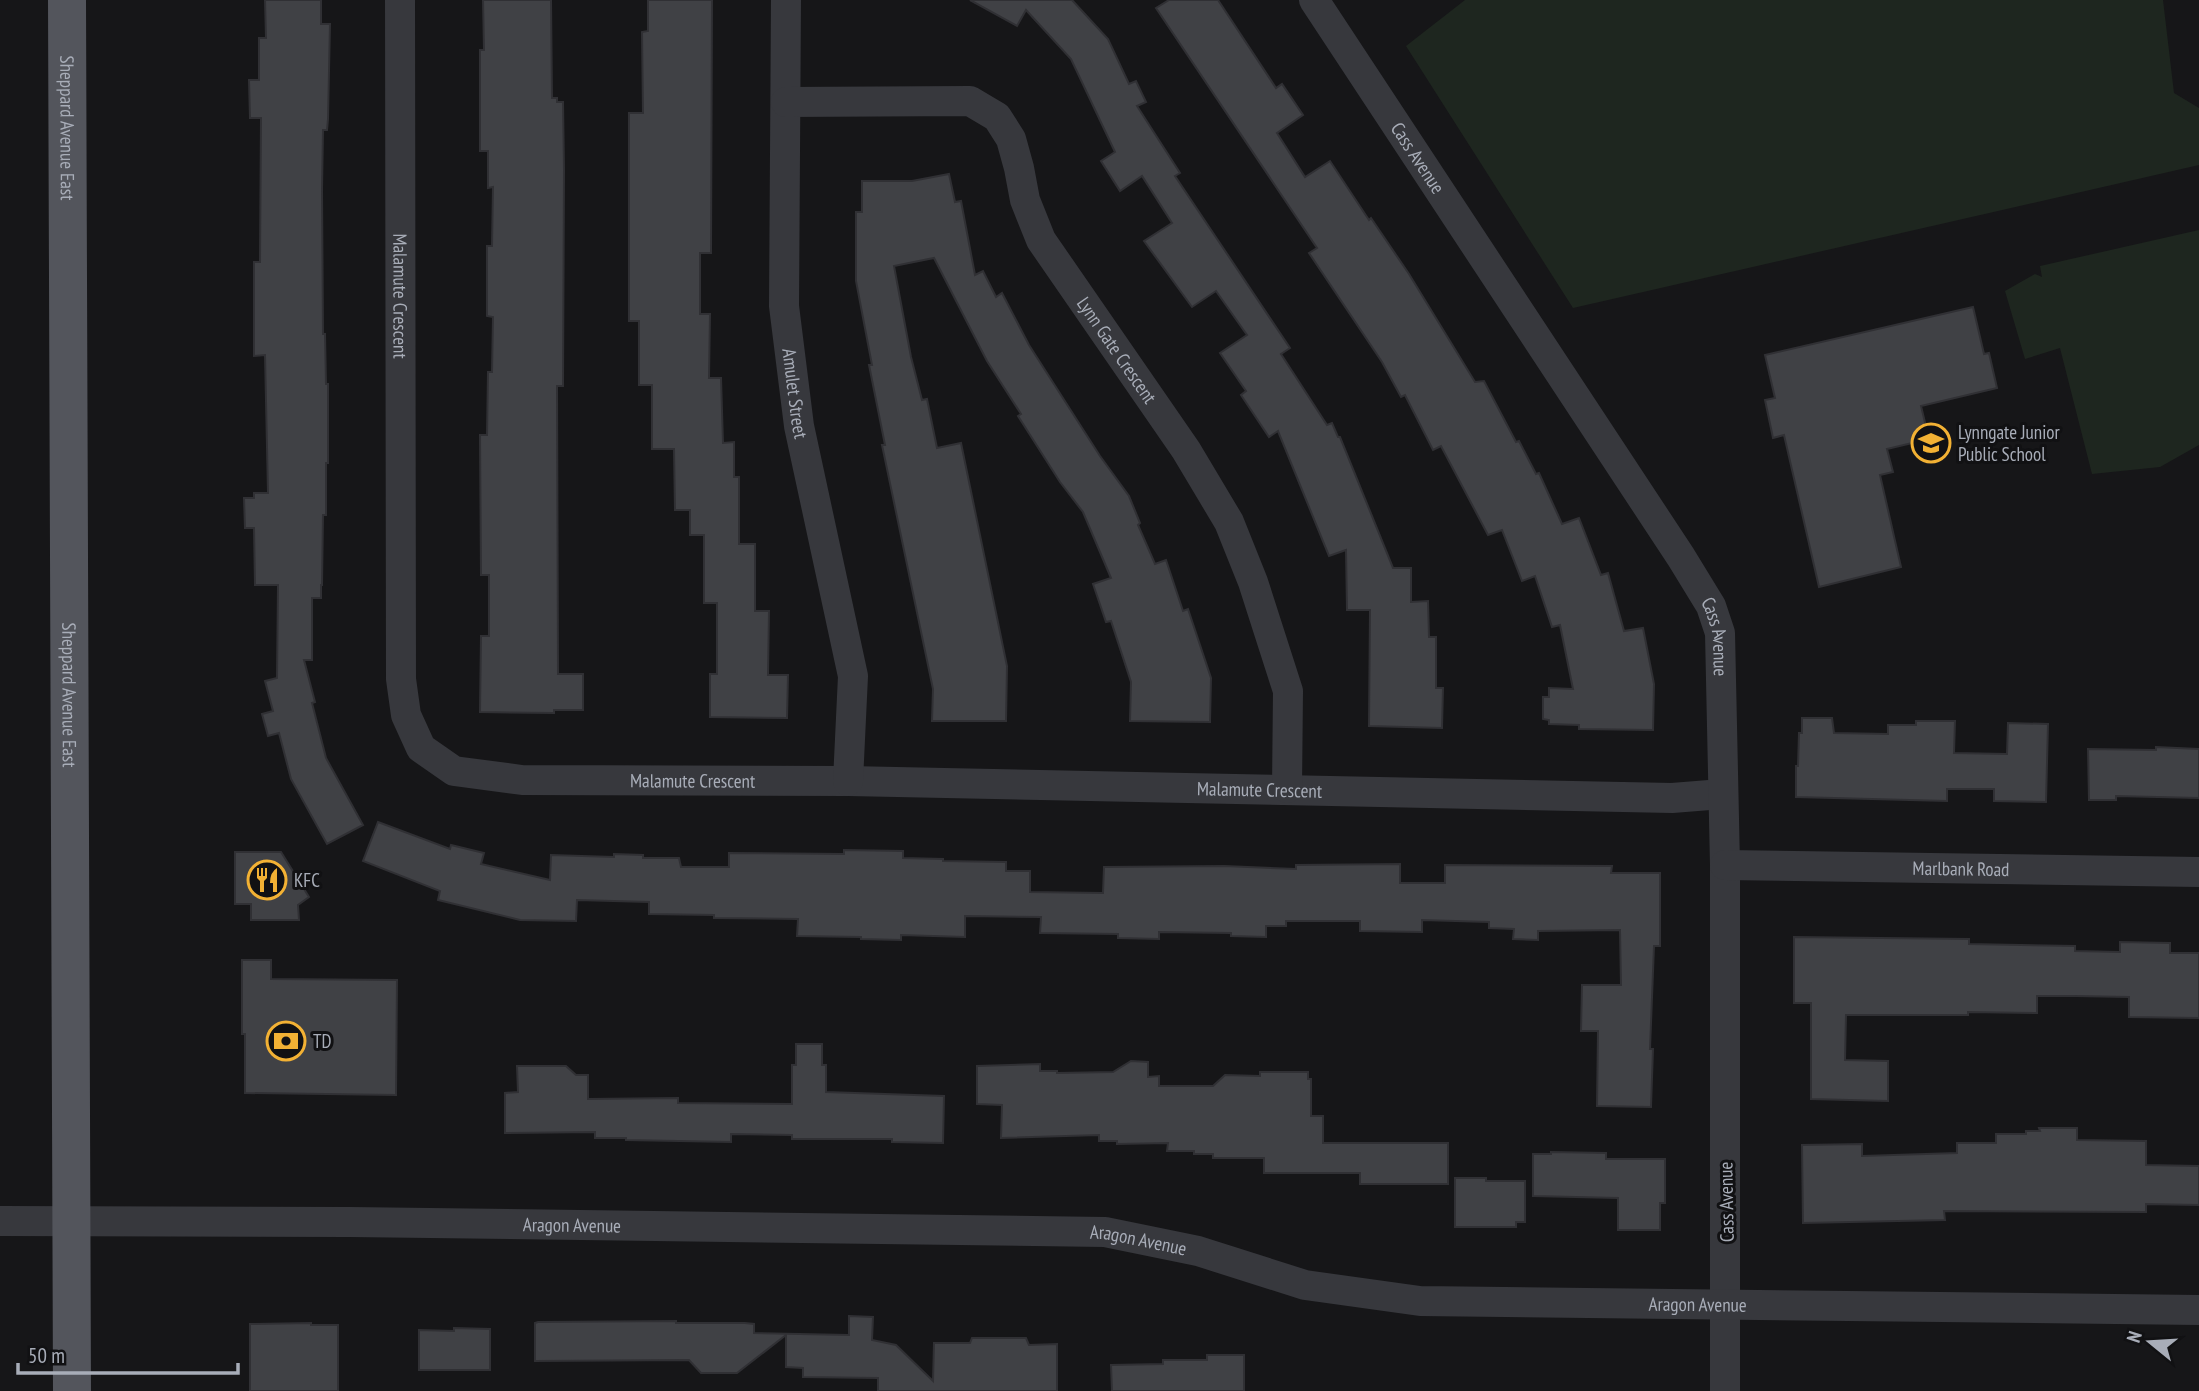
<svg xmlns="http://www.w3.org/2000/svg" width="2199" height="1391" viewBox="0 0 2199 1391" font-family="'PT Sans Narrow',sans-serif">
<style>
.green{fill:#1e261f}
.building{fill:#404145;stroke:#303034;stroke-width:2}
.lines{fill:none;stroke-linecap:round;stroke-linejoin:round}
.minor{stroke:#37383d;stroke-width:30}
.major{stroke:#53555c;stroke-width:38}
.labels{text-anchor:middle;stroke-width:6;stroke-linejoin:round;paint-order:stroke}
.street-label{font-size:19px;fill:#a8adb8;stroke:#111113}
.poi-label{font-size:19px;fill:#a8adb8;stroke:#111113;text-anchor:start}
</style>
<rect width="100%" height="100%" fill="#161618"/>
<g class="green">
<polygon points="1465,0 2163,0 2174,93 2199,108 2199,165 1573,308 1406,46"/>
<polygon points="2199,230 2199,445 2160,467 2092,474 2060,348 2025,359 2005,291 2035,274 2042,277 2040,266"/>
</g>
<g class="building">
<polygon points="265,0 321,0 321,24 330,24 328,119 327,130 323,130 322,190 323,334 325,334 326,384 328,384 328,463 326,463 326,515 323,515 322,585 321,585 321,598 312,598 312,660 304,660 315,702 312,703 326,758 363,825 327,844 291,779 279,733 268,736 262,714 273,711 265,681 277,678 278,585 255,585 254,528 245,528 244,498 254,498 254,493 268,493 265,355 254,356 254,262 260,262 261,118 250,118 249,80 259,80 259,38 266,38"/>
<polygon points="483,0 551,0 552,98 557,98 557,102 563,102 564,170 563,386 557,386 558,674 583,674 583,710 554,710 554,713 480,712 481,636 489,636 489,575 481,575 480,435 487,435 488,372 492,372 493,317 487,316 487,246 492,246 493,187 488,188 488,151 480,151 480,50 484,50"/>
<polygon points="648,0 712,0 711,253 700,253 700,314 710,314 709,378 721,378 723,443 734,442 734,477 739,477 739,544 755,544 755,611 769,611 768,675 788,675 787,718 710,717 710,674 717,674 717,603 704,603 704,535 690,535 690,510 675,510 674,449 652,449 652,385 639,385 639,321 629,321 629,113 643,113 642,32 648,31"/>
<polygon points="970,0 1072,0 1108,39 1129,84 1136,81 1146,102 1137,106 1180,173 1175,176 1290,348 1281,354 1327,425 1332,423 1338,437 1340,437 1393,568 1411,568 1411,602 1428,601 1429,637 1436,637 1436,688 1443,688 1442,728 1369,726 1370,610 1347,610 1346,550 1329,556 1278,431 1269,437 1241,395 1246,391 1220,353 1247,335 1216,291 1192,307 1144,241 1172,223 1142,176 1120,191 1101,161 1115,152 1071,59 1026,10 1017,26"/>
<polygon points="1169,0 1218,0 1276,88 1282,84 1303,115 1277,133 1305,177 1330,161 1369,220 1371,218 1409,274 1475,382 1484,381 1516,442 1519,441 1536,474 1539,473 1562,524 1579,518 1601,575 1608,573 1624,631 1643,628 1654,684 1653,730 1579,729 1579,725 1549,724 1549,720 1543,719 1543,697 1549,697 1549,688 1573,689 1560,625 1552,627 1535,576 1522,581 1502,530 1488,535 1441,446 1433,450 1405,395 1401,397 1382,362 1309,253 1317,248 1156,8"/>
<polygon points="949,174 955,202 961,201 975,275 983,271 996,297 1002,293 1029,345 1100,456 1129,496 1140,523 1138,525 1155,564 1166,560 1183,611 1188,609 1211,678 1210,722 1130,721 1131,682 1111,621 1106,622 1093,584 1111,578 1083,512 1060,482 1018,416 1021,414 987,361 934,258 894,266 911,357 922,400 927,399 937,448 961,443 1007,666 1006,721 932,721 933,689 882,445 885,445 869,365 872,365 856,281 856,212 862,212 862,181 912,181"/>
<polygon points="1973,307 1984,354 1989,353 1997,388 1921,406 1929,439 1887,449 1893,472 1880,475 1901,567 1819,587 1784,435 1773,438 1765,400 1775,398 1765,355"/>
<polygon points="1802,718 1832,718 1834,733 1888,734 1888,725 1916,725 1916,721 1955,721 1954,753 2007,754 2008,723 2048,724 2046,802 1994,801 1994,789 1947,789 1947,801 1796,797 1796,766 1798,766 1799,733 1802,733"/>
<polygon points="2156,747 2199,749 2199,798 2116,796 2116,800 2089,800 2088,749 2156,750"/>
<polygon points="378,822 450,849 451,845 484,853 481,864 550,880 551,855 614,857 614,854 643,855 643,858 679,858 681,867 729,867 729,853 844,854 844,850 903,851 903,858 943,859 943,861 1006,862 1006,871 1030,871 1030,892 1103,893 1104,867 1224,866 1296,869 1296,865 1400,864 1400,883 1445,883 1445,865 1612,866 1611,873 1660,873 1660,946 1654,946 1650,1049 1653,1049 1651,1107 1597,1106 1598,1031 1581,1031 1582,985 1621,985 1620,930 1538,931 1538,940 1513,939 1514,929 1489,928 1489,922 1422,920 1422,932 1360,931 1360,921 1286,921 1286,926 1266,926 1266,937 1231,936 1231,933 1159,932 1159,939 1118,938 1118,934 1040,933 1041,917 965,916 965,937 901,935 901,940 861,939 861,937 797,936 798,919 714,918 714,915 649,914 649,902 577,900 576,921 520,920 438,900 440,891 363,861"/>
<polygon points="235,852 281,852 309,897 298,905 299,920 251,920 251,904 235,904"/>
<polygon points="1794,937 1969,939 1969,944 2075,946 2075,951 2120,952 2120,942 2170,943 2170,953 2199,953 2199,1018 2129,1017 2129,997 2075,996 2037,996 2037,1013 1968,1012 1968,1015 1846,1015 1845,1060 1888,1061 1888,1101 1811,1099 1811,1003 1794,1003"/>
<polygon points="242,960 271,960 271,979 397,980 396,1095 245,1093 245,1034 242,1034"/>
<polygon points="796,1044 822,1044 822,1065 826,1065 826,1092 944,1096 943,1143 892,1142 892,1139 792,1139 792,1135 731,1134 731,1142 626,1140 626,1138 595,1138 595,1132 505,1133 505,1093 518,1092 517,1066 566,1066 576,1075 588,1075 588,1099 678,1098 678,1103 792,1104 792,1065 796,1065"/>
<polygon points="1131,1061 1148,1062 1148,1077 1159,1076 1159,1086 1213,1086 1225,1075 1260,1076 1260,1072 1308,1072 1308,1079 1311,1079 1311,1116 1323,1116 1323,1143 1448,1143 1448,1184 1360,1184 1360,1173 1264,1173 1264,1158 1213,1158 1213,1154 1194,1154 1194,1151 1167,1151 1168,1143 1117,1144 1117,1141 1099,1141 1099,1135 1001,1138 1002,1105 977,1104 977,1066 1040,1064 1040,1071 1057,1071 1057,1073 1113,1072"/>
<polygon points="2039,1128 2077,1128 2077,1140 2146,1141 2146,1165 2199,1166 2199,1205 2146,1204 2146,1212 1944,1211 1945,1220 1803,1223 1802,1145 1862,1144 1862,1156 1957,1153 1957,1143 1996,1143 1996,1134 2026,1134 2026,1131 2040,1131"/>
<polygon points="1551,1152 1606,1153 1606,1159 1665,1159 1665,1203 1660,1203 1660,1230 1618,1230 1618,1198 1533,1196 1533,1154 1551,1154"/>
<polygon points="1455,1178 1486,1178 1486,1181 1525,1181 1525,1222 1516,1222 1516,1227 1455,1227"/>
<polygon points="849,1316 873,1317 872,1340 896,1345 933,1381 934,1343 970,1343 972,1338 1026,1338 1029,1345 1057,1344 1057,1391 878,1391 878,1378 803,1377 803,1368 786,1367 786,1335 737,1373 701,1373 689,1360 535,1361 535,1323 538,1322 676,1321 676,1323 745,1323 754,1324 754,1333 849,1335"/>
<polygon points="311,1323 311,1325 338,1325 338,1391 250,1391 250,1324"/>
<polygon points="454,1328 490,1329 490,1370 419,1370 419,1330 454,1331"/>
<polygon points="1207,1355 1244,1355 1244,1391 1112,1391 1111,1365 1163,1364 1163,1360 1207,1360"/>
</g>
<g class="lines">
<g class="minor">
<path id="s1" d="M400,0L401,679L406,715L421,748L454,771L522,780L848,781L1672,798L1722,794"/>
<path id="s2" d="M786,0L784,306L799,426L853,676L848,781"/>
<path id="s3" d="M1314,0L1681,557L1711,606L1720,633L1725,865V1391"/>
<path id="s4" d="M786,102L970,101L997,117L1011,139L1019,168L1025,200L1041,240L1186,450L1229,522L1253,582L1288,691L1287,788"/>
<path id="s5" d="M1725,865L2199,872"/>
<path id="s6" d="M0,1221L350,1222L1105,1232L1198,1251L1305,1285L1420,1301L2199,1310"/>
</g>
<path class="major" id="s7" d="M67,0L72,1391"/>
</g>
<defs>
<symbol id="school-ring" viewBox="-11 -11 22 22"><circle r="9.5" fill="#111113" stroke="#f2b134" stroke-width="1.5"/><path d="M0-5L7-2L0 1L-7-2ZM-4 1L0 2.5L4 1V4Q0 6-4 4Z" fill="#f2b134"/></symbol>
<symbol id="restaurant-ring" viewBox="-11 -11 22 22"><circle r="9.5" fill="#111113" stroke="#f2b134" stroke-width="1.5"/><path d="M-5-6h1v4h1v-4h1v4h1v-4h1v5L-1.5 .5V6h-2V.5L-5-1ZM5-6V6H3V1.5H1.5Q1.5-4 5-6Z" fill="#f2b134"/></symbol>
<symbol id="bank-ring" viewBox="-11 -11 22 22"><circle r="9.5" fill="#111113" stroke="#f2b134" stroke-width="1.5"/><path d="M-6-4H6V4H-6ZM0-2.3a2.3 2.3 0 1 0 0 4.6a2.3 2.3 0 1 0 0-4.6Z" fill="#f2b134"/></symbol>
</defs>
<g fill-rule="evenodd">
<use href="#school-ring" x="1909" y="421" width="44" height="44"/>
<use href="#restaurant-ring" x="245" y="858" width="44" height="44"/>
<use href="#bank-ring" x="264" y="1019" width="44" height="44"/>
</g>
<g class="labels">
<g class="street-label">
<text dy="7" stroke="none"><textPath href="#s7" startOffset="128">Sheppard Avenue East</textPath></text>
<text dy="7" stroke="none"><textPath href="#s3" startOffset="189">Cass Avenue</textPath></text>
<text dy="7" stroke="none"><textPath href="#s1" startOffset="296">Malamute Crescent</textPath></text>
<text dy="7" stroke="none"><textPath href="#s4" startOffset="481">Lynn Gate Crescent</textPath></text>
<text dy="7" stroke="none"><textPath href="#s2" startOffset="394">Amulet Street</textPath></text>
<text dy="7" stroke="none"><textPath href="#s3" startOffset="756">Cass Avenue</textPath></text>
<text dy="7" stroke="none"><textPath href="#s7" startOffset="695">Sheppard Avenue East</textPath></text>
<text dy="7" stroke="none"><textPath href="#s1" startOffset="1031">Malamute Crescent</textPath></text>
<text dy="7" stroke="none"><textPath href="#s1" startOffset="1598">Malamute Crescent</textPath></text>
<text dy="7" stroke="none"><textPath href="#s5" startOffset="236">Marlbank Road</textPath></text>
<text transform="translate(1726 1202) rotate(-91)" y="7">Cass Avenue</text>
<text dy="7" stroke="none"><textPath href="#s6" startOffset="572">Aragon Avenue</textPath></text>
<text dy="7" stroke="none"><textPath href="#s6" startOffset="1139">Aragon Avenue</textPath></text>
<text dy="7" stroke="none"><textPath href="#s6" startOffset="1706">Aragon Avenue</textPath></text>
</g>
<g class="poi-label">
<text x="1958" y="439">Lynngate Junior<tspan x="1958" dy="22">Public School</tspan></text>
<text x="294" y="887">KFC</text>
<text x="313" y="1048">TD</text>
</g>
</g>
<g transform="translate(2150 1342) rotate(288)" stroke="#111113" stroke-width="5" paint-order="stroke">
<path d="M0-5L12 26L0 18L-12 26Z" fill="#a8adb8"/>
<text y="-10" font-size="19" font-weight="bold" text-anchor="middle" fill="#a8adb8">N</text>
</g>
<path d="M18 1363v10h220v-10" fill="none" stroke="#a8adb8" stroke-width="3.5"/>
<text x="28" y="1363" font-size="21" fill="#a8adb8" stroke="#111113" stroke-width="5" paint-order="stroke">50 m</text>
</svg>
